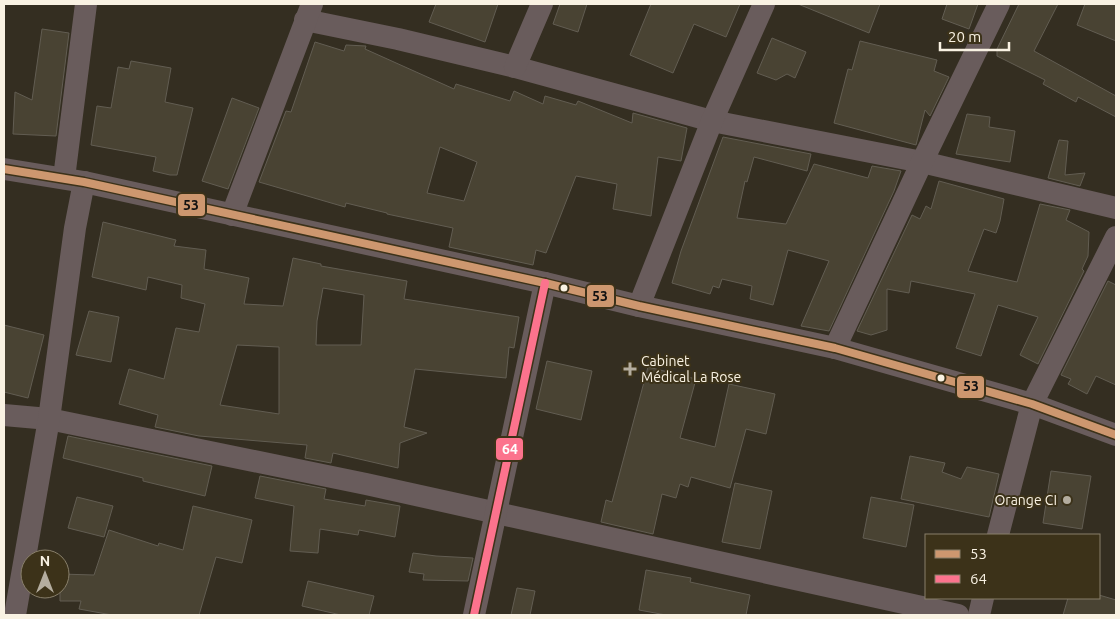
<svg xmlns="http://www.w3.org/2000/svg" width="1120" height="619" viewBox="0 0 1120 619" font-family="Ubuntu,sans-serif">
<style>
.building{fill:#494333;stroke:#625d52;fill-rule:evenodd}
.lines{fill:none;stroke-linecap:round;stroke-linejoin:round}
.minor{stroke:#695c5c;stroke-width:22}
.bus-1-casing{stroke:#3c3219;stroke-width:11}
.bus-2-casing{stroke:#3c3219;stroke-width:11}
.bus-1{stroke:#cd976f;stroke-width:8}
.bus-2{stroke:#fc738d;stroke-width:8}
.bus-dot{fill:#f9f2e3;stroke:#3c3219;stroke-width:2}
.poi-dot{fill:#b4ad9f;stroke:#3c3219;stroke-width:2}
.labels{text-anchor:middle;stroke-width:4;stroke-linejoin:round;paint-order:stroke}
.poi-label{font-size:14px;fill:#f9f2e3;stroke:#3c3219;text-anchor:start}
.line-badge{stroke:#3c3219;stroke-width:2}
.badge-label{font-size:14px;text-anchor:middle;font-weight:bold;fill:#fff}
.pale-badge-label{font-size:14px;text-anchor:middle;font-weight:bold;fill:#111}
</style>
<rect width="100%" height="100%" fill="#342e21"/>
<g class="building">
<polygon points="436,4 498,4 485,42 429,22"/>
<polygon points="560,4 587,4 578,32 553,24"/>
<polygon points="651,4 740,4 726,37 694,24 673,73 630,55"/>
<polygon points="798,4 880,4 869,33"/>
<polygon points="947,4 978,4 969,29 942,19"/>
<polygon points="1019,4 1058,4 1034,51 1116,96 1116,117 1078,97 1076,102 1043,84 1045,80 997,56 997,49"/>
<polygon points="1085,4 1116,4 1116,41 1077,25"/>
<polygon points="42,29 69,33 56,136 13,134 15,92 32,100"/>
<polygon points="772,38 806,52 795,78 787,74 776,80 757,73"/>
<polygon points="860,41 937,60 934,71 949,77 930,116 925,110 916,145 834,123 848,69 852,70"/>
<path d="M315,42L344,51L346,45L366,46L365,49L454,89L456,84L510,101L514,91L543,104L545,96L576,105L578,101L632,123L633,113L687,128L681,161L658,157L651,216L613,209L617,184L576,176L546,253L536,250L533,265L449,247L453,228L387,214V213L346,203L345,207L259,182L286,111L291,112ZM440,147L477,162L464,201L427,193Z"/>
<polygon points="131,61 171,68 165,102 193,108 177,175 170,175 153,171 156,157 91,145 97,106 111,108 118,67 129,69"/>
<polygon points="232,98 259,108 228,189 202,181"/>
<polygon points="967,114 990,117 989,127 1015,131 1010,162 956,154"/>
<polygon points="723,137 811,154 807,171 754,157 747,182 745,181 737,218 786,224 814,164 868,178 872,166 901,171 894,191 829,331 801,326 829,261 788,250 773,305 750,299 752,286 722,279 719,288 713,286 710,294 672,283 681,251"/>
<polygon points="1059,140 1068,141 1065,175 1085,173 1080,186 1048,178"/>
<polygon points="939,181 1004,199 1000,221 996,233 984,229 968,271 1017,282 1040,204 1070,210 1066,220 1089,232 1088,256 1082,269 1084,271 1038,364 1020,355 1038,317 998,305 981,356 956,348 975,294 911,281 909,293 887,289 887,330 871,335 857,331 912,215 920,219 926,206 931,209"/>
<path d="M103,222L176,240L174,246L206,250L204,269L249,278L244,304L283,306L293,258L321,264V266L407,281L404,299L519,317L514,348L509,347L506,378L415,369L404,427L427,433L400,443L398,468L333,453L331,463L305,458L307,445L199,436L155,427L158,415L119,404L129,369L164,379L176,328L199,332L205,304L181,298L182,285L148,277L146,290L92,277ZM323,288L364,295L361,345H316L317,321ZM237,345L279,347V414L220,405Z"/>
<polygon points="1108,281 1116,285 1116,385 1096,376 1087,394 1068,384 1071,379 1061,375"/>
<polygon points="89,311 119,317 111,362 76,355"/>
<polygon points="4,325 44,335 28,398 4,392"/>
<polygon points="547,361 592,371 581,420 536,409"/>
<polygon points="648,367 696,379 680,438 715,447 729,384 775,394 766,434 746,429 730,488 691,477 688,487 680,484 676,498 662,494 653,534 601,522 606,500 612,502"/>
<polygon points="68,436 212,466 205,496 143,481 143,478 63,458"/>
<polygon points="910,456 945,463 942,472 961,479 967,467 999,474 989,517 901,499"/>
<polygon points="1051,471 1091,476 1082,529 1043,523"/>
<polygon points="260,476 326,489 324,499 365,506 366,500 400,506 395,537 359,530 358,535 320,529 318,553 290,551 294,506 255,498"/>
<polygon points="735,483 772,491 760,549 722,542"/>
<polygon points="77,497 113,506 104,537 68,528"/>
<polygon points="871,497 914,505 906,547 863,538"/>
<polygon points="193,506 252,520 242,563 216,557 199,615 112,615 79,609 81,601 60,601 60,574 94,575 109,530 158,546 159,543 183,550"/>
<polygon points="413,553 436,556 473,558 468,581 423,580 424,574 409,572"/>
<polygon points="646,570 691,578 690,582 750,595 746,615 666,615 639,610"/>
<polygon points="308,581 374,596 369,615 341,615 302,606"/>
<polygon points="517,588 535,591 530,615 511,615"/>
<polygon points="1099,595 1116,600 1116,615 1063,615 1068,598 1099,598"/>
</g>
<g class="lines">
<g class="minor">
<polyline points="305,20 398,39 515,67 712,121 922,162 1116,208"/>
<polyline points="515,67 542,4"/>
<polyline points="4,169 84,182 545,283 639,306 835,348 1032,404 1116,435"/>
<polyline points="64,178 86,4"/>
<polyline points="232,215 312,4"/>
<polyline points="639,306 712,121 764,4"/>
<polyline points="835,348 922,162 999,4"/>
<polyline points="4,415 49,419 366,484 958,615"/>
<polyline points="998,535 1032,404 1116,237"/>
<polyline points="15,615 49,419 75,228 84,182"/>
<polyline points="474,615 545,283"/>
<polyline points="979,615 983,598"/>
</g>
<defs>
<polyline id="bus-1" points="4,169 84,182 545,283 639,306 835,348 1032,404 1116,435"/>
<polyline id="bus-2" points="474,615 545,283"/>
</defs>
<use href="#bus-1" class="bus-1-casing"/>
<use href="#bus-2" class="bus-2-casing"/>
<use href="#bus-1" class="bus-1"/>
<use href="#bus-2" class="bus-2"/>
</g>
<g class="bus-dot">
<circle cx="564" cy="288" r="4.5"/>
<circle cx="941" cy="378" r="4.5"/>
</g>
<g class="poi-dot">
<path d="M627.5 361.5h5v5h5v5h-5v5h-5v-5h-5v-5h5z"/>
<circle cx="1067" cy="500" r="5"/>
</g>
<g class="labels">
<g class="poi-label">
<text x="641" y="366">Cabinet<tspan x="641" dy="16">Médical La Rose</tspan></text>
<text x="1057" y="505" text-anchor="end">Orange CI</text>
</g>
</g>
<g class="line-badge">
<rect x="177" y="193" width="29" height="24" rx="5" fill="#cd976f"/>
<rect x="586" y="284" width="29" height="24" rx="5" fill="#cd976f"/>
<rect x="956" y="375" width="29" height="24" rx="5" fill="#cd976f"/>
<rect x="495" y="437" width="29" height="24" rx="5" fill="#fc738d"/>
</g>
<g class="badge-label">
<text x="510" y="454">64</text>
</g>
<g class="pale-badge-label">
<text x="191" y="210">53</text>
<text x="600" y="301">53</text>
<text x="971" y="391">53</text>
</g>
<rect width="1120" height="619" fill="none" stroke="#f9f2e3" stroke-width="10"/>
<rect x="925" y="534" width="175" height="65" fill="#3c3219" stroke="#887f6a"/>
<rect x="935" y="550" width="25" height="8" fill="#cd976f" stroke="#887f6a"/>
<text x="970" y="559" font-size="15" fill="#f9f2e3">53</text>
<rect x="935" y="575" width="25" height="8" fill="#fc738d" stroke="#887f6a"/>
<text x="970" y="584" font-size="15" fill="#f9f2e3">64</text>
<g transform="translate(45 574)"><circle r="24" fill="#3c3219" stroke="#887f6a"/>
<path d="M0-4L9 19L0 12L-9 19Z" fill="#b4ad9f"/>
<text y="-8" font-size="14" font-weight="bold" text-anchor="middle" fill="#f9f2e3">N</text>
</g>
<path d="M940 42v8h69v-8" fill="none" stroke="#f9f2e3" stroke-width="2.5"/>
<text x="948" y="42" font-size="15" fill="#f9f2e3" stroke="#3c3219" stroke-width="4" paint-order="stroke">20 m</text>
</svg>
